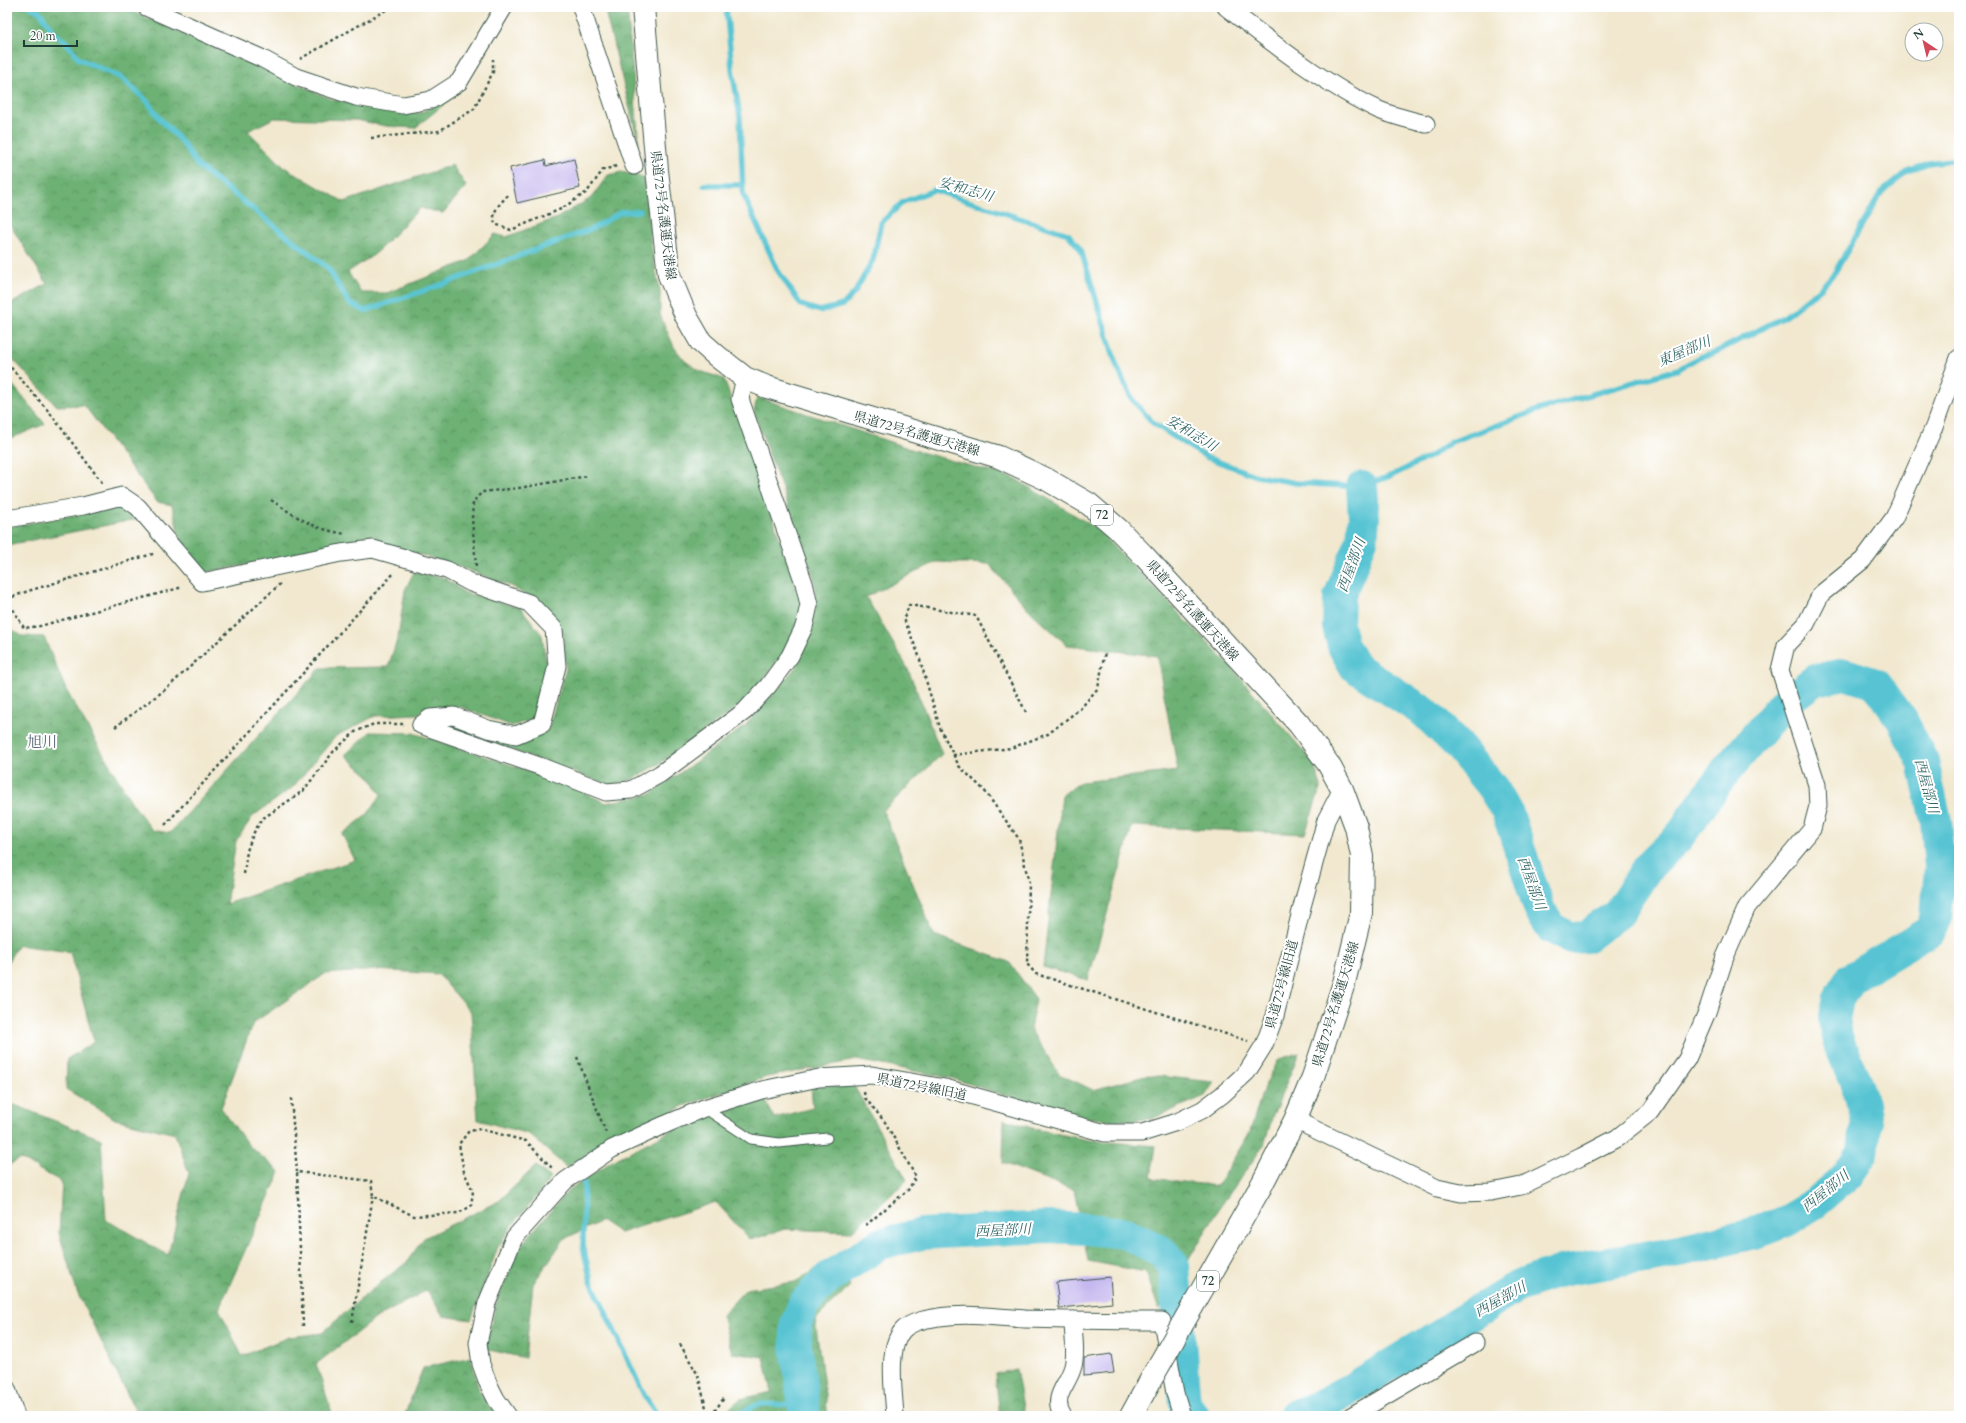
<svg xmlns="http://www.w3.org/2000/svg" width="1966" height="1423" viewBox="0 0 1966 1423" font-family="Cardo,'Noto Serif JP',serif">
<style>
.forest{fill:url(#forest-crowns);stroke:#467754}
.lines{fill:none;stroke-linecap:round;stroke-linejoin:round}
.stream{stroke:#59c4d3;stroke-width:5.5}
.river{stroke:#59c4d3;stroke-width:32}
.building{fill:#c5b7ef}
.lane-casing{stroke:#3e574b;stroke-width:11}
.street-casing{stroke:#3e574b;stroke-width:19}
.primary-casing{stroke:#3e574b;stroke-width:24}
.path{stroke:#3e574b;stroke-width:2.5;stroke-dasharray:3 3;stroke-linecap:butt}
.lane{stroke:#fff;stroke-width:9}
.street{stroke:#fff;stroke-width:17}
.primary{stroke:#fff;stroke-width:22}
.primary-bridge-casing{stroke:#3e574b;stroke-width:24;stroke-linecap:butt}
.primary-bridge{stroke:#fff;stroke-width:22}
.labels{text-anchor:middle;stroke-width:4;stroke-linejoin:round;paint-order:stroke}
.shield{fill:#fff;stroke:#627771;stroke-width:1}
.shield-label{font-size:12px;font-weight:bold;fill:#1f3d34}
.street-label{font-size:13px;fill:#1f3d34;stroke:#fff}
.water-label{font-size:14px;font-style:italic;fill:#306664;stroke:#fff}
.quarter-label{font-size:15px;fill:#596875;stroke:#fff}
</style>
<defs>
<pattern id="forest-crowns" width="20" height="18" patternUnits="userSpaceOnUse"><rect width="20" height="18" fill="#6db174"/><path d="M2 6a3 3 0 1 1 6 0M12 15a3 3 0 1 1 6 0" fill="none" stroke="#599160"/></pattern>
</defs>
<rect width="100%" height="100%" fill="#fff"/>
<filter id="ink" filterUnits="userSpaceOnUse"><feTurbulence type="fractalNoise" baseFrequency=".025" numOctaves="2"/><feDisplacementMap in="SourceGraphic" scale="8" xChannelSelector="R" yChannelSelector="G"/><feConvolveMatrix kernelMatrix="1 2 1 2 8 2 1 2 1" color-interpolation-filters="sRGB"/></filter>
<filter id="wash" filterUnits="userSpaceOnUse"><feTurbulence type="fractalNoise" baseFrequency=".012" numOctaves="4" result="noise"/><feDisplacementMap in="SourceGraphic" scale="16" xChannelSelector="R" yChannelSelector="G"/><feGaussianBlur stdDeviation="0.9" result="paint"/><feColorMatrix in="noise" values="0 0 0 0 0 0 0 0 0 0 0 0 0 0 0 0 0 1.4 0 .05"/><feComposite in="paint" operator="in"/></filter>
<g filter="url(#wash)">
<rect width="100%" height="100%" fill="#f1e8cf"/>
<g class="forest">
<polygon points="7,7 122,7 331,99 395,112 420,113 460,91 415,128 386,126 356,120 274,118 248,131 284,167 344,202 452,165 466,186 443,213 420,208 375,254 348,272 361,293 387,293 468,261 495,234 506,237 557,218 591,198 608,175 621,172 644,177 651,247 660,292 660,315 674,347 685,361 700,371 724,379 801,600 801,613 787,649 766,676 740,705 659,764 631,780 610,785 434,723 451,720 481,736 518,744 548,730 566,669 563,632 550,611 513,587 466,569 405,550 283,558 206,572 181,544 172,505 157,502 84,405 57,406 7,353 7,306 47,284 7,220"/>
<polygon points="604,7 627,7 639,145"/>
<polygon points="7,378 45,424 7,440"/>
<polygon points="757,397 914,450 1014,478 1096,528 1231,667 1313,762 1321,786 1305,834 1132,826 1088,980 1043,967 1062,795 1081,782 1178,771 1157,656 1067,645 1031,612 989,564 936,562 866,597 907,667 942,754 883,811 934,935 1009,962 1036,999 1030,1029 1059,1074 1093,1090 1149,1075 1214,1082 1205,1096 1151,1119 1118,1121 1067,1115 951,1078 856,1060 767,1077 683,1106 574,1162 567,1168 529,1134 478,1120 471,1012 438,974 376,970 325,974 253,1023 221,1108 249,1146 280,1172 219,1309 242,1356 289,1337 322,1333 377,1285 406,1263 424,1238 499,1201 536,1166 551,1178 511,1227 498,1247 471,1320 443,1316 427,1290 376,1318 316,1364 333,1416 138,1416 77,1292 59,1233 62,1182 20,1159 7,1166 7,1102 101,1139 106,1220 168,1255 189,1173 175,1134 115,1119 66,1089 67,1059 94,1042 70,952 18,945 7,963 7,626 22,636 44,637 66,690 132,803 152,830 170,833 320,668 388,667 398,637 405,590 414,572 445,578 465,593 521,608 542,635 547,669 535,718 512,726 461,707 430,707 418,714 375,716 336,736 292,788 253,816 236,841 226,904 355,860 342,834 367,815 381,795 371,778 345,755 370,732 413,733 557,780 606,803 651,794 745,726 797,666 816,608 814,577 754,412"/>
<polygon points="124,506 138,519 7,545 7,527"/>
<polygon points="1299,1053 1273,1115 1264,1145 1218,1210 1159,1310 1146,1272 1088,1261 1074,1190 1003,1163 1004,1119 1035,1129 1088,1140 1156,1146 1151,1178 1217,1186 1250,1132 1264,1087 1279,1059"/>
<polygon points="853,1084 907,1180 851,1232 785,1229 750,1240 716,1202 620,1233 602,1221 564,1239 533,1284 525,1358 485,1349 497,1300 521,1245 569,1190 614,1160 678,1127 764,1097 774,1118 813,1108 811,1087"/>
<polygon points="839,1255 850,1286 815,1320 828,1416 721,1416 740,1399 772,1392 764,1357 732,1353 722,1315 746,1289 795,1282"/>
<polygon points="471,1357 479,1391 498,1416 404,1416 423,1368"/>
<polygon points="1016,1369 1024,1413 1027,1416 1000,1416 995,1374"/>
</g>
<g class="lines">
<g class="stream">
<polyline points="31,7 40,12 54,33 66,42 79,59 122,78 147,101 160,119 182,142 197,165 328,268 349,303 365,311 446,283 594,228 621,212 640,211"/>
<polyline points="726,7 732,69 740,117 743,194 778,271 801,305 820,311 843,305 855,292 873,260 881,223 903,202 934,190 1068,234 1081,250 1116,364 1131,398 1153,423 1188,446 1208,458 1257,476 1296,483 1362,487 1395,474 1431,456 1451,442 1541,409 1679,369 1699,357 1712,354 1784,317 1821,288 1835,272 1881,193 1906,172 1928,163 1959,159"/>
<polyline points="704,185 743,185"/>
<polyline points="584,1183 583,1247 591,1281 644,1395 658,1416"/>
<polyline points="734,1416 759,1404 803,1405"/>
</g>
<g class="river">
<polyline points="805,1416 796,1345 796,1324 804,1303 828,1278 880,1244 922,1234 1048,1227 1087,1229 1125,1233 1163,1252 1174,1266 1185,1404 1194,1416"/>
<polyline points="1294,1416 1321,1405 1356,1386 1518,1286 1561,1271 1680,1251 1758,1232 1784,1222 1815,1203 1848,1175 1863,1152 1866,1124 1862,1098 1837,1038 1834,1018 1838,998 1850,979 1930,931 1936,917 1940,867 1936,821 1923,762 1902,720 1876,684 1845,674 1815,680 1784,703 1725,772 1678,838 1647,868 1618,913 1586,937 1571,938 1551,928 1540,911 1507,811 1492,787 1458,745 1424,712 1355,667 1343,646 1338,626 1339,597 1362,540 1364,517 1362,487"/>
</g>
</g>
<g id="blocks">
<g class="building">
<polygon points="574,159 580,188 517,203 510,168 545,160 546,166"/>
<polygon points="1110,1277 1112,1303 1059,1308 1056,1282"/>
<polygon points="1111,1354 1114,1373 1084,1376 1084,1358"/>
</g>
</g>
</g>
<g filter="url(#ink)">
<use href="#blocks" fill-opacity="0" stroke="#3e574b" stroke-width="1"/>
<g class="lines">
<defs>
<polyline id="lane" points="704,1108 751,1139 779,1143 827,1138"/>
<g id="street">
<polyline points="146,7 261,58 296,77 356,97 403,105 431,100 459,82 504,7"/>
<polyline points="581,7 634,166"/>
<path d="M1226,7C1271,42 1327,86 1379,110C1393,116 1410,120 1426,124"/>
<polyline points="7,519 83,506 122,496 138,507 202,582 341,553 373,549 447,570 471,583 529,603 554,629 557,666 542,724 516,735 488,729 454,716 430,718 421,725"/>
<polyline points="421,725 542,767 606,792 631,790 660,774 745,711 768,686 790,656 804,627 809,605 804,583 740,399 745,378"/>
<polyline points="1295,1120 1437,1188 1461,1193 1491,1192 1521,1186 1581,1157 1617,1138 1650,1112 1687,1059 1707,1012 1725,957 1747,907 1812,829 1818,806 1817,785 1780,670 1786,645 1806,624 1821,594 1863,560 1894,518 1934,427 1959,358"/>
<polyline points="7,1389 16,1416"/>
<polyline points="508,1416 496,1399 488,1383 481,1364 478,1343 487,1303 514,1238 565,1181 612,1149 664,1125 704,1108 762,1090 819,1078 872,1075 945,1088 1105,1133 1142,1133 1177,1122 1202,1110 1222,1095 1247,1072 1264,1045 1275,1016 1303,903 1326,820 1342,789"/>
<path d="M895,1416C894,1393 886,1348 903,1330C912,1321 927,1319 939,1317C967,1313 997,1317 1025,1319C1070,1320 1116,1321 1162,1321L1175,1393L1182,1416"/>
<path d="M1063,1416C1049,1395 1072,1383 1074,1361C1076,1348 1073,1334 1073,1320"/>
<polyline points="1351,1416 1475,1343"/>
</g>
<g id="primary">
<polyline points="643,7 657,170 669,275 686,316 701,342 718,357 745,378 767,387 999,457 1046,479 1089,504 1118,529 1145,557 1299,724 1329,765 1342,789 1356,827 1362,856 1361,913 1344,983 1313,1077 1295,1120 1261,1186"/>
<polyline points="1131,1416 1154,1374"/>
</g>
</defs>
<use href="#lane" class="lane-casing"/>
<use href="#street" class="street-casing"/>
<use href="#primary" class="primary-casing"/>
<g class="path">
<polyline points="300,59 391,7"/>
<polyline points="371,138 439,131 474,109 493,72 493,59"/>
<path d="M508,195C500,204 491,211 495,224L511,230L561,209L587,192L603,170L617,166"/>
<polyline points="7,363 50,413 103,484"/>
<path d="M271,500C298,518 313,529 346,534"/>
<polyline points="476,566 472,519 473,502 482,492 519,488 587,476"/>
<polyline points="7,599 24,628 40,626 183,587"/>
<polyline points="7,599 28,591 156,553"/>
<polyline points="1026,712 976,616 909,605 904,619 918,653 940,728 959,766 984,790 1019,839 1029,883 1027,964 1036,974 1248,1041"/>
<polyline points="115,727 166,689 280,584"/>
<polyline points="953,755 1011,748 1048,734 1081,708 1098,688 1105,652"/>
<polyline points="165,825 395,572"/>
<polyline points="244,874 247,851 253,834 262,819 303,791 334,751 355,732 374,724 404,724"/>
<polyline points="577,1057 606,1133"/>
<polyline points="864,1092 865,1098 885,1122 916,1177 908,1190 866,1225"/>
<polyline points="291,1098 297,1172"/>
<polyline points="352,1322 373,1196"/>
<polyline points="303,1326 297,1172 371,1181 373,1196 414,1216 459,1213 471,1206 473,1191 464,1172 459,1144 469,1131 480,1129 526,1141 553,1169"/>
<polyline points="680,1344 698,1375 708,1416"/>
<polyline points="711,1416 724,1398"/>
</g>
<use href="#lane" class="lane"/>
<use href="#street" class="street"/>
<use href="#primary" class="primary"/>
<defs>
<polyline id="primary-bridge" points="1154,1374 1261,1186"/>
</defs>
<use href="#primary-bridge" class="primary-bridge-casing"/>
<use href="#primary-bridge" class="primary-bridge"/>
</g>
</g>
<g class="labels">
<g class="shield">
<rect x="1091" y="505" width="22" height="20" rx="3"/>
<rect x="1197" y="1271" width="22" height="20" rx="3"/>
</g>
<g class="shield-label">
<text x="1102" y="519">72</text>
<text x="1208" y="1285">72</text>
</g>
<g class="street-label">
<text transform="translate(664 215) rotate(83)" y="5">県道72号名護運天港線</text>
<text transform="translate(917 433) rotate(16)" y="5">県道72号名護運天港線</text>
<text transform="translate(1193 610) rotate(48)" y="5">県道72号名護運天港線</text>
<text transform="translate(1281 984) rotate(-75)" y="5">県道72号線旧道</text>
<text transform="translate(1335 1004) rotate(-73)" y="5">県道72号名護運天港線</text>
<text transform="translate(922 1086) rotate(11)" y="5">県道72号線旧道</text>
</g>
<g class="water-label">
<text transform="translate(966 189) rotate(16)" y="5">安和志川</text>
<text transform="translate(1684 351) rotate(-23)" y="5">東屋部川</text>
<text transform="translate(1192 433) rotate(31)" y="5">安和志川</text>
<text transform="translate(1351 565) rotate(-70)" y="5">西屋部川</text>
<text transform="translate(1927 786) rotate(75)" y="5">西屋部川</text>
<text transform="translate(1532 883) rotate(70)" y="5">西屋部川</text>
<text transform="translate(1825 1191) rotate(-39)" y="5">西屋部川</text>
<text transform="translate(1003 1230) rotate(-3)" y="5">西屋部川</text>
<text transform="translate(1500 1299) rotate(-29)" y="5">西屋部川</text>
</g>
<g class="quarter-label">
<text x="42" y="747">旭川</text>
</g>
</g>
<rect width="1966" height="1423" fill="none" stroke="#fff" stroke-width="24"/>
<g transform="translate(1924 42) rotate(325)"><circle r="19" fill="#ffffff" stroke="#a5b1ae"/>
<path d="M0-3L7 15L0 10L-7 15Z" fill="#d1495b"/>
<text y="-6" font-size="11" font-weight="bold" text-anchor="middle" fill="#1f3d34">N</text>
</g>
<path d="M24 40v6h53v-6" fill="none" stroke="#1f3d34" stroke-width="2"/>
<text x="30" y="40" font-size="12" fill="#1f3d34" stroke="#ffffff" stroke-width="3" paint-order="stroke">20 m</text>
</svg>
